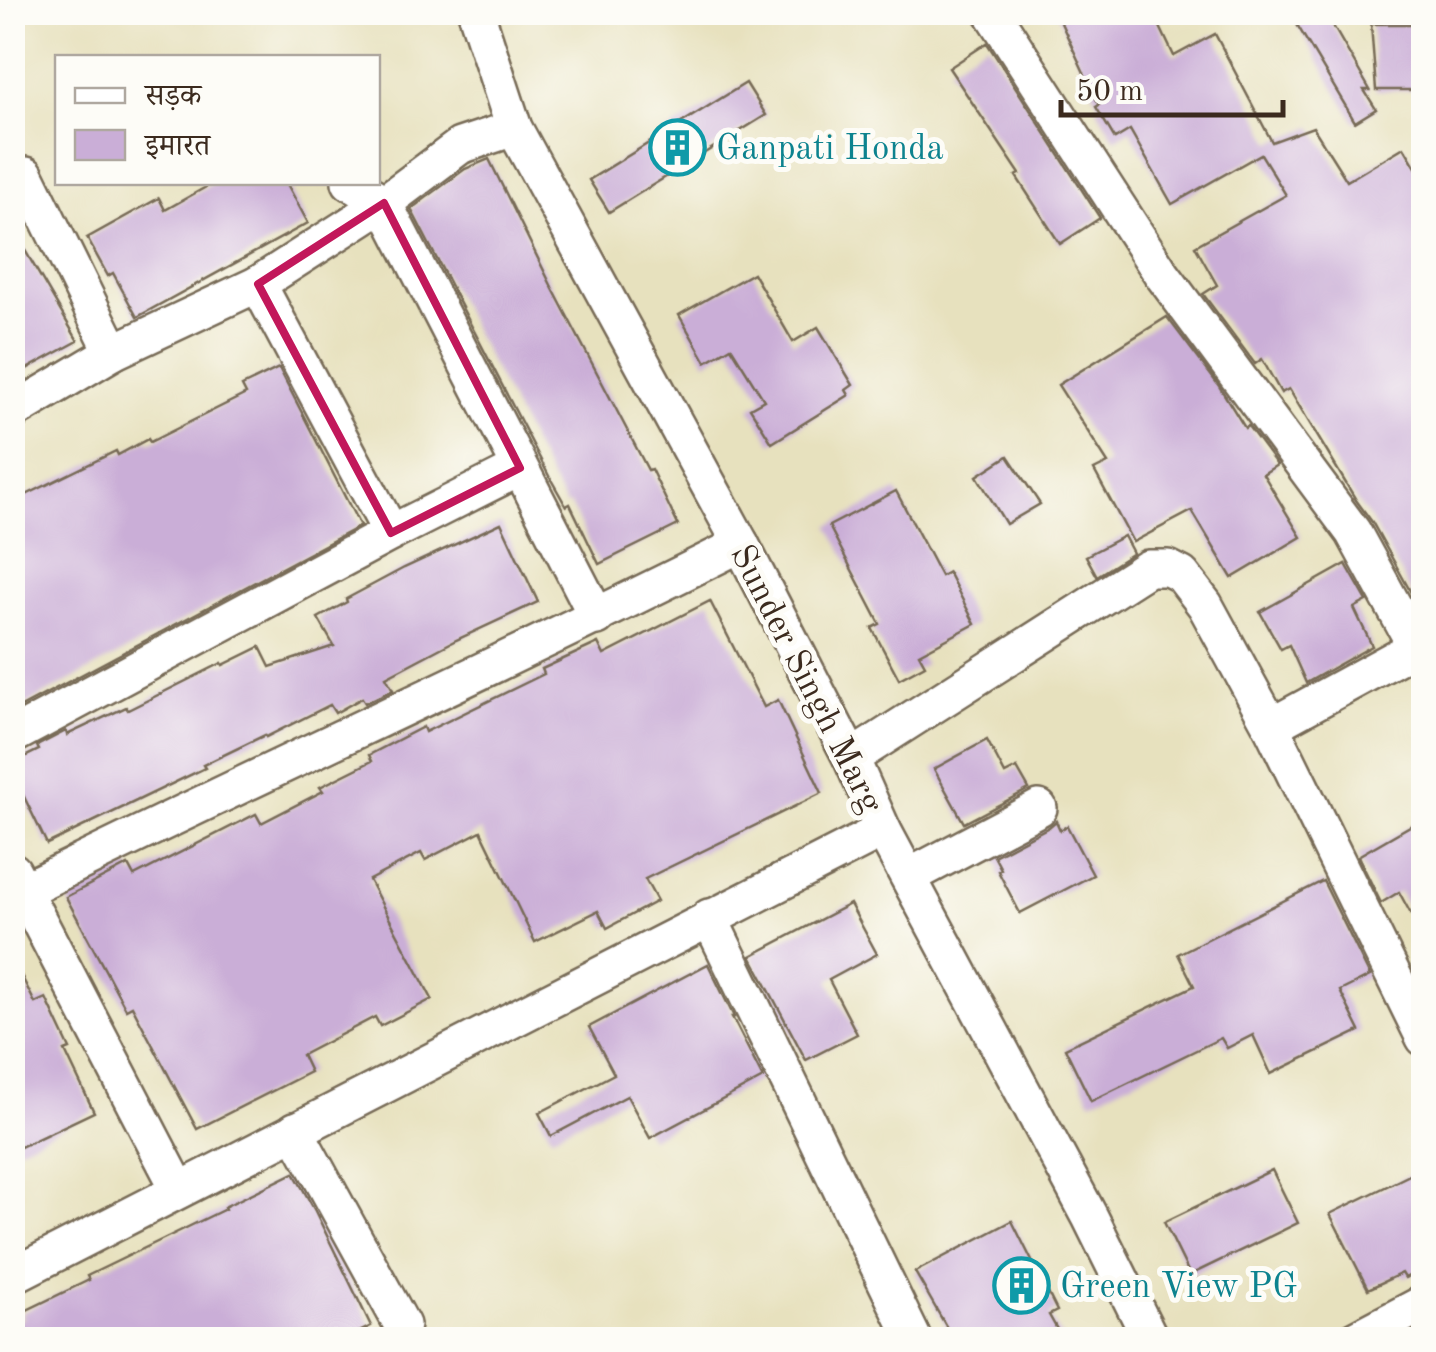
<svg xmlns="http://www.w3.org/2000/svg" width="1436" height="1352" viewBox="0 0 1436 1352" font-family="'Old Standard TT','Noto Serif Devanagari',serif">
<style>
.building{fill:#caaed7}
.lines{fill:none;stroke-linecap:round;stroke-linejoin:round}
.street-casing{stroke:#776a56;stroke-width:40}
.street{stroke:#fff;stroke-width:35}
.marked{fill:none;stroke:#c2185b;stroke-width:8;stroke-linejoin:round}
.labels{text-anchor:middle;stroke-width:10;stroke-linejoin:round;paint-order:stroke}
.culture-label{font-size:35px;fill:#0d838f;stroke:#fdfcf7;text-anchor:start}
.street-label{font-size:35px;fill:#3b2a1e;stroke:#fdfcf7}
</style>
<rect width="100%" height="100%" fill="#fdfcf7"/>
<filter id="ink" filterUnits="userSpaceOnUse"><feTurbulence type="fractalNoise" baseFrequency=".01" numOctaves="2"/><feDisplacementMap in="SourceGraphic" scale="20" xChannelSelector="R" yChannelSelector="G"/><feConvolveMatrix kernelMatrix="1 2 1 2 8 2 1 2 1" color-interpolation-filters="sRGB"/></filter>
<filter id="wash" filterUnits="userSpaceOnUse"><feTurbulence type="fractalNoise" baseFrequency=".0048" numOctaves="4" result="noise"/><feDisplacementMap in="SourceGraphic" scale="40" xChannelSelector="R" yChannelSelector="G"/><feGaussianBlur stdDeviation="2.25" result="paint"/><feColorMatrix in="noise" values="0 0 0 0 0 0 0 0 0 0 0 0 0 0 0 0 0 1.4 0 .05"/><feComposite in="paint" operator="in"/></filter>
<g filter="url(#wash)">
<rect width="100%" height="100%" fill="#e7e1be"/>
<g id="blocks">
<g class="building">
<polygon points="1056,12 1153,12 1174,56 1215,34 1272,142 1313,127 1347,181 1404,147 1424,181 1424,616 1372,522 1356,500 1289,389 1281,393 1262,359 1255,364 1203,294 1217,285 1195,246 1286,195 1261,154 1172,204 1130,130 1115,139 1096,107 1099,105"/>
<polygon points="1314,12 1325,12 1370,90 1364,90 1376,109 1355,122 1296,23"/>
<polygon points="1371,24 1424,24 1422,90 1376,90"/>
<polygon points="987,43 1100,218 1060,244 1016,176 1020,174 949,68"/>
<polygon points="746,83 766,115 609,212 589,180"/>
<polygon points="489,159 552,287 648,470 651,469 678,525 599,564 570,504 566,506 549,476 411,209 465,169"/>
<polygon points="215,182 286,182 308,223 137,317 113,273 108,276 87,238 159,198 165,210"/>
<polygon points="12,228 78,341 12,377"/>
<polygon points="753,273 793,342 818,327 853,385 846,390 849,395 772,443 750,408 764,400 731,347 706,362 679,315"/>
<polygon points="1167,317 1219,386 1245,428 1248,426 1277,465 1263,474 1301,537 1232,578 1192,511 1133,542 1094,470 1108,463 1058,385"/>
<polygon points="279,368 360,526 19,708 12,695 12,502 116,451 118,455 148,439 150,442 246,394 242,386"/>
<polygon points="1008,456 1040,504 1006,524 977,476"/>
<polygon points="896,491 941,576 948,572 975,624 919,654 925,665 899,679 872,628 880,624 829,526"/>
<polygon points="501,523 538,602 456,640 386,677 393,690 365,703 362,698 335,713 330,705 266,737 265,735 203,765 205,768 47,844 12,772 12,763 39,750 37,746 66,731 67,735 126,707 128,710 222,663 223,665 260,647 270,667 334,646 318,618 347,602 346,599 404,568"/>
<polygon points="1124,536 1133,553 1097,576 1086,556"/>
<polygon points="1346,564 1367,601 1354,608 1372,646 1306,683 1289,645 1281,649 1260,612"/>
<polygon points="710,601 764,707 778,700 822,793 645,879 657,901 607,928 598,911 535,942 481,831 425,860 421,853 369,880 432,999 380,1026 375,1017 302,1055 310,1072 197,1129 132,1006 126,1009 66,897 128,865 134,876 256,814 261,823 323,791 320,787 372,761 369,755 423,727 425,732 544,674 542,669 598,643 604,655"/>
<polygon points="987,740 1005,774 1017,768 1029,789 964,823 934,769"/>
<polygon points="1424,818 1424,938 1399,892 1381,903 1358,856"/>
<polygon points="1056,821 1060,830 1067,826 1093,875 1020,913 998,871 1001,869 994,856 1049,827"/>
<polygon points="1323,881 1370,976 1340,991 1360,1031 1271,1074 1253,1035 1227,1048 1221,1038 1091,1101 1065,1048 1194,986 1178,954"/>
<polygon points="850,904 877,954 829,980 857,1034 806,1060 751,956"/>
<polygon points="12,957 35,1003 46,998 70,1049 65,1051 94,1112 12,1151"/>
<polygon points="708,964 734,1017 732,1017 763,1078 650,1138 627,1096 551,1136 539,1113 614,1074 589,1027"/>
<polygon points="1424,1168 1424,1269 1405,1278 1402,1273 1368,1289 1330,1214"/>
<polygon points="1272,1170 1298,1223 1190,1275 1164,1222"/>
<polygon points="294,1173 315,1211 371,1326 343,1340 12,1340 12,1324 23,1319 21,1313 89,1280 87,1276 225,1209 224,1207"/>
<polygon points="1012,1221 1057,1311 1049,1315 1063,1340 954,1340 915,1272"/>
</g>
</g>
</g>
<g filter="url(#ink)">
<use href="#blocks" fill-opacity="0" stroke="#776a56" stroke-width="2.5"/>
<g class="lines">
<defs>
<g id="street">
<polyline points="476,12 514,128 741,544 851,758 883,830 1090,1217 1151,1340"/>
<polyline points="992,12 1161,273 1353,532 1416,647 1424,656"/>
<polyline points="26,175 113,352"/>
<polyline points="350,182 384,203 597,617"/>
<polyline points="258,284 391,533"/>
<polyline points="12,412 113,352 258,284 384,203 460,146 514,128"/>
<polyline points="1271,726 1416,647"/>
<polyline points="12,736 391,533 520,468"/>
<polyline points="851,758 1148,568 1168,568 1182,575 1205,605 1271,726 1424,1038"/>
<polyline points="13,871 179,1190"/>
<polyline points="910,876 1039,808"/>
<path d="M22,891C261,773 504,664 741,544"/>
<polyline points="709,917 914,1340"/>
<polyline points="295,1130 402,1325"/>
<polyline points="12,1276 883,830"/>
<polyline points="1354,1340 1424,1303"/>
</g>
</defs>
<use href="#street" class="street-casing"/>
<use href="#street" class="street"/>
</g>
</g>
<path class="marked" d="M384,203L520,468L391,533L258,284Z"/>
<defs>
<symbol id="building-ring" viewBox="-11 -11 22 22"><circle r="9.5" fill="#fdfcf7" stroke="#0f9aa8" stroke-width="1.5"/><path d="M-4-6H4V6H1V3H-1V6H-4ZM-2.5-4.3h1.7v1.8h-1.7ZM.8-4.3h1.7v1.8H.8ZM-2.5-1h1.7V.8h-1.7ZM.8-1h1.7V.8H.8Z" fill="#0f9aa8"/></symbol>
</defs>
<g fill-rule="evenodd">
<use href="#building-ring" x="646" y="116" width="63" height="63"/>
<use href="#building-ring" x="990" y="1254" width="63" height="63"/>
</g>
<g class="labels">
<g class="culture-label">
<text x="716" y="159">Ganpati Honda</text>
<text x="1060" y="1297">Green View PG</text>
</g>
<g class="street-label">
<text transform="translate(808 678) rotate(63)" y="12">Sunder Singh Marg</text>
</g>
</g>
<rect width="1436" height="1352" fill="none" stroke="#fdfcf7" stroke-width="50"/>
<rect x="55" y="55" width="325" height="130" fill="#fdfcf7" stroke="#afa8a0" stroke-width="2.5"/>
<rect x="75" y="88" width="50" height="15" fill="#ffffff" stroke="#afa8a0" stroke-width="2.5"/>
<text x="145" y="105" font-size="30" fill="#3b2a1e">सड़क</text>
<rect x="75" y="130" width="50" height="30" fill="#caaed7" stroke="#afa8a0" stroke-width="2.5"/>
<text x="145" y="155" font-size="30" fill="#3b2a1e">इमारत</text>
<path d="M1061 100v15h222v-15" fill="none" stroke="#3b2a1e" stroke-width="5"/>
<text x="1076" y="100" font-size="30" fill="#3b2a1e" stroke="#fdfcf7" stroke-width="8" paint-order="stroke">50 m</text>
</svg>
